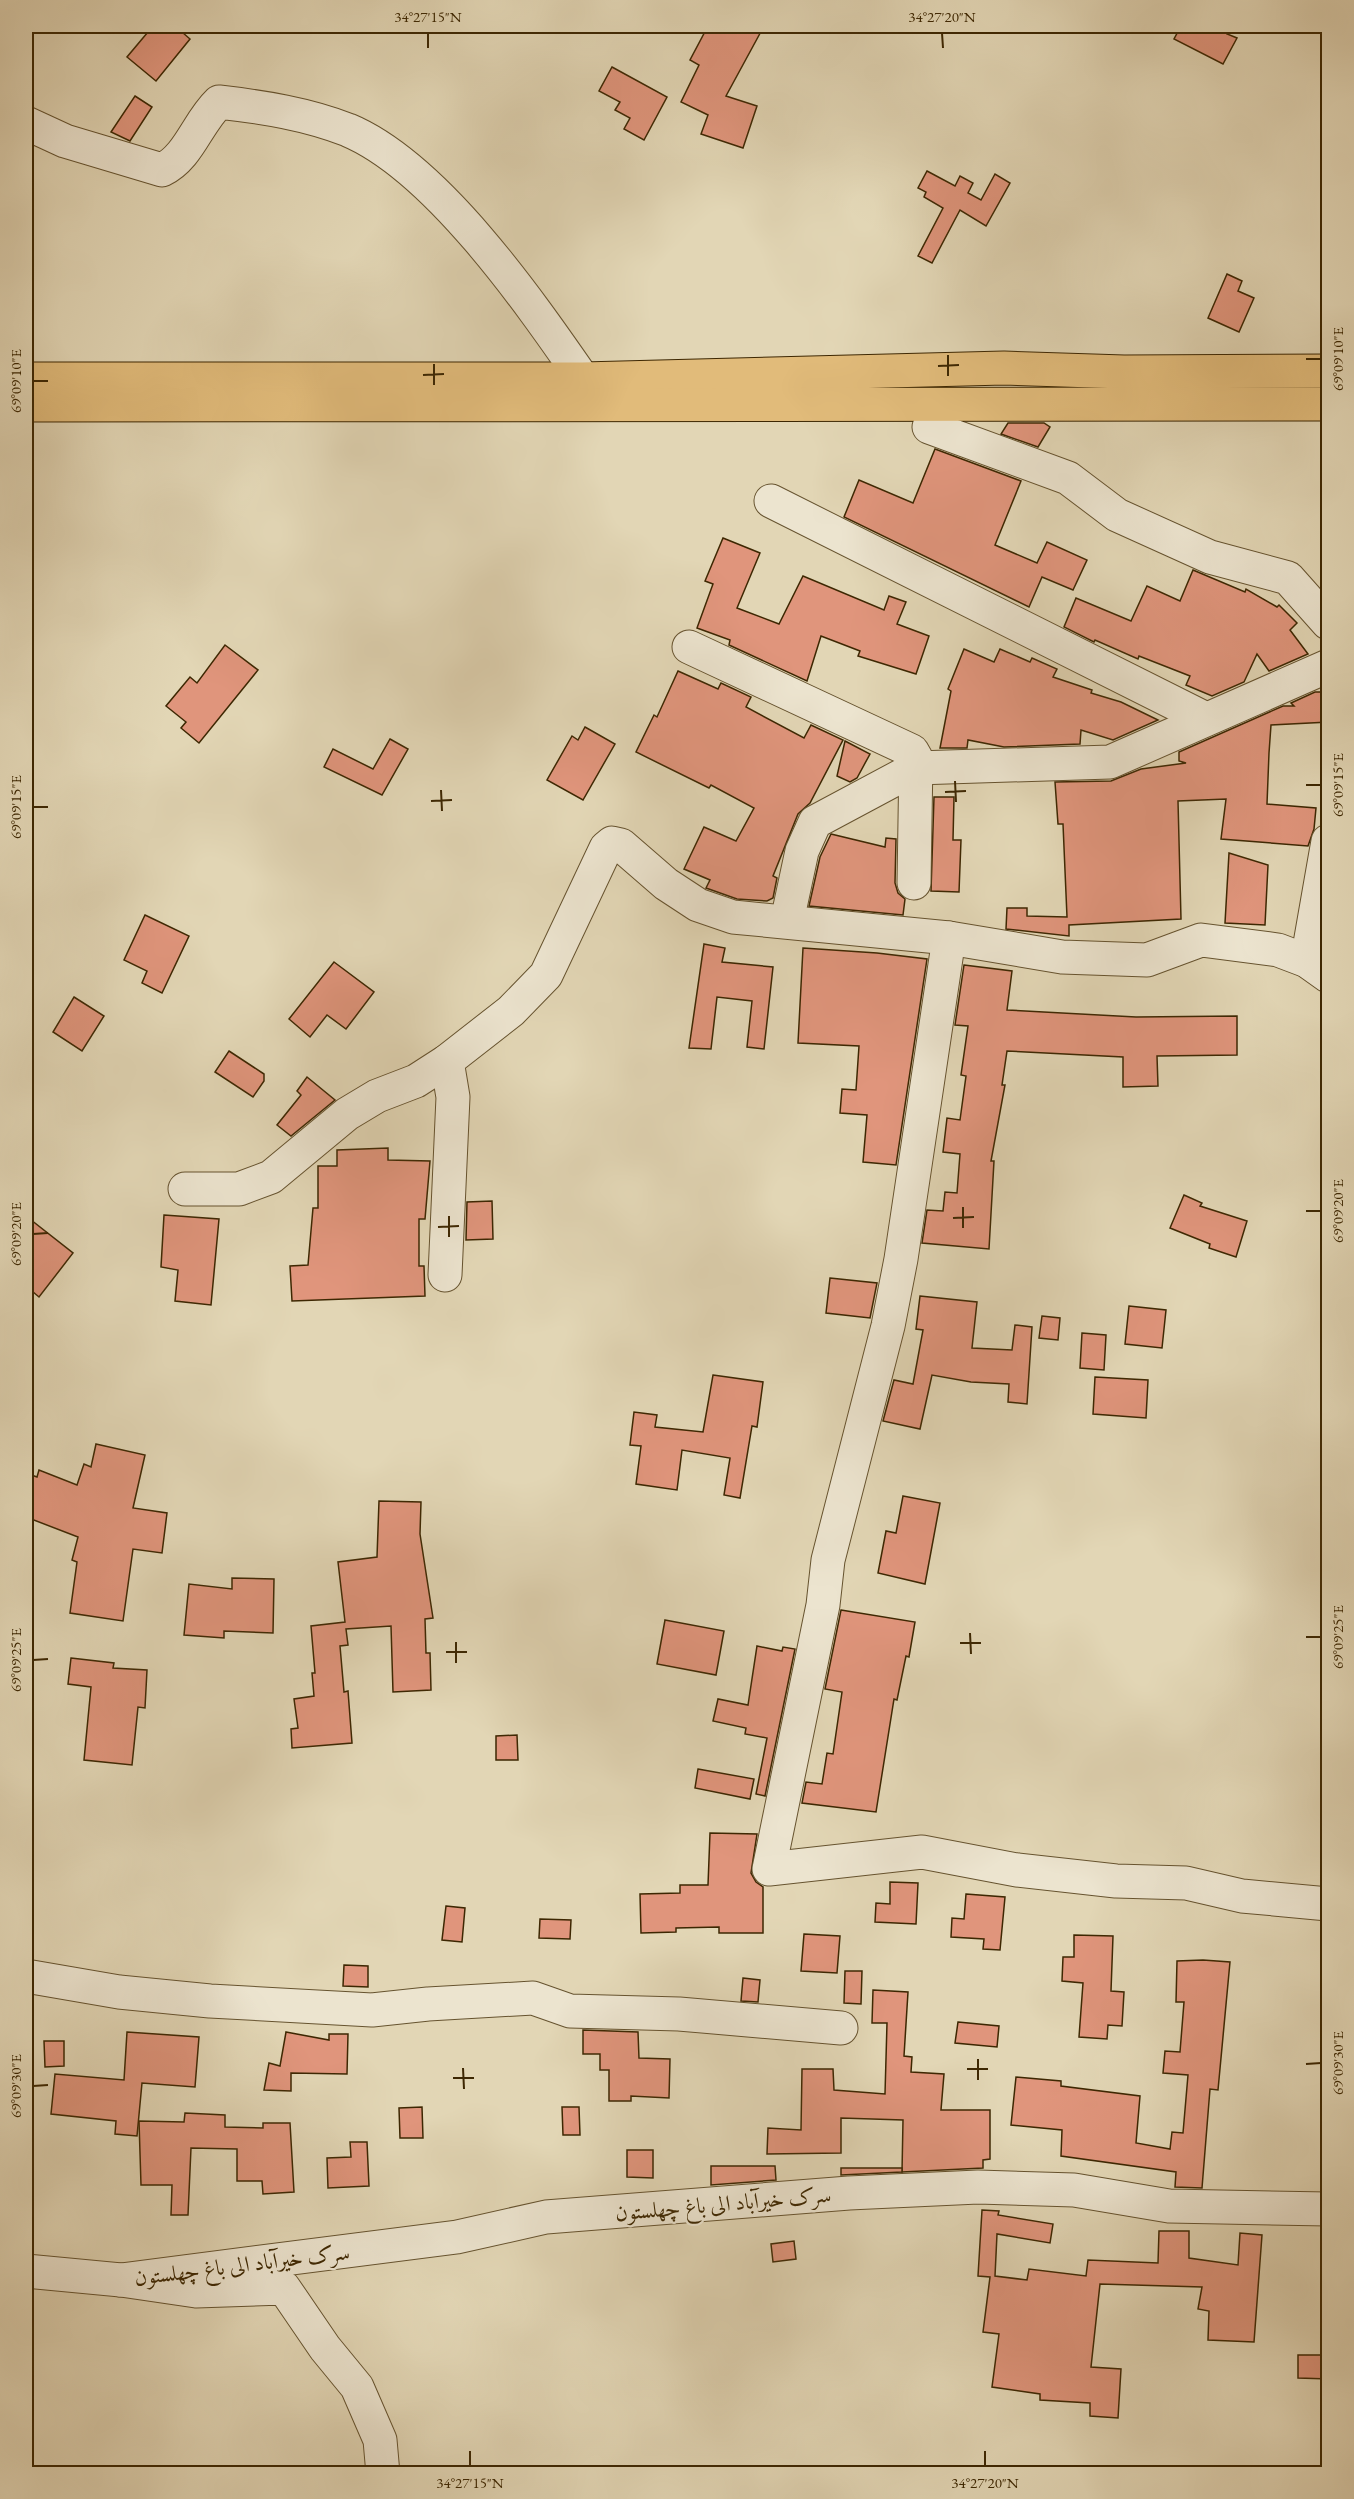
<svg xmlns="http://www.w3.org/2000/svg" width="1354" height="2499" viewBox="0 0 1354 2499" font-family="'EB Garamond',Amiri,serif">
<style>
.building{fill:#e0957c;stroke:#3d2702;stroke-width:1.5}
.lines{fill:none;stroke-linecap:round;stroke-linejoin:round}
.minor-casing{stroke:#66532f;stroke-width:35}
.major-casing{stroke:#3d2702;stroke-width:35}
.minor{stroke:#ece4cf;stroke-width:33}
.major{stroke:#e1bb7a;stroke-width:33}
.ticks{fill:none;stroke:#3d2702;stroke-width:2}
.labels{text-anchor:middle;stroke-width:4.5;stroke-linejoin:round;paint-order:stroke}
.street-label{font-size:22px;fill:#3d2702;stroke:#ece4cf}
.neatline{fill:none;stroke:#3d2702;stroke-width:2}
.ticks-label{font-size:15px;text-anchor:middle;fill:#3d2702}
</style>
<rect width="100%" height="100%" fill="#e2d6b5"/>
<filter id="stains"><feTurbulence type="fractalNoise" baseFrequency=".00333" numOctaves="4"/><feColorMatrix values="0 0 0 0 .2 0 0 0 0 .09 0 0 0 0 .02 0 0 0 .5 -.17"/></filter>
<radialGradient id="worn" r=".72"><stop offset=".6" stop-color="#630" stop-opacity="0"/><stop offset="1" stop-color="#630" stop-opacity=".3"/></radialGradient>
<g class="building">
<polygon points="153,26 175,26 190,39 156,81 127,57"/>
<polygon points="708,26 764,26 726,96 757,106 743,148 701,134 708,115 681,102 699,65 690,60"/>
<polygon points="1181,26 1232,26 1227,34 1237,38 1223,64 1174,39"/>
<polygon points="612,67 667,97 644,140 624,129 630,118 615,110 620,102 599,91"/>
<polygon points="135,96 152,107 130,141 111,132"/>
<polygon points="927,171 955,186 960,176 973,183 968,193 981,200 995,174 1010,183 986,226 960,210 932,263 918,256 943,208 924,197 926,192 918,188"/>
<polygon points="1227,274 1242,281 1238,291 1254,298 1239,332 1208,318"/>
<polygon points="1008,423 1044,423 1050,427 1038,447 1001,434"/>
<polygon points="935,449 1021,481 995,545 1037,563 1047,542 1087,560 1073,590 1042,577 1029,607 844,517 859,480 913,503"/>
<polygon points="723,538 760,553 737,608 779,624 803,576 884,610 889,596 906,602 897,624 929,636 916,674 858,656 860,651 821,636 807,681 729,645 730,640 697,628 713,584 705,581"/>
<polygon points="1193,570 1245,592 1246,589 1277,607 1279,605 1297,623 1290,630 1308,654 1269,671 1257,654 1244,682 1212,696 1186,685 1190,676 1139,656 1138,659 1095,640 1094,642 1064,627 1076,598 1131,621 1147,586 1180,601"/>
<polygon points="225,645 258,670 199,743 181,728 186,722 166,706 190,677 197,683"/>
<polygon points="964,649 994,662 1000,649 1030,662 1032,658 1057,669 1053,677 1092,690 1091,693 1121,702 1158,720 1113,740 1081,730 1080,744 1004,747 968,740 967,748 940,748 951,691 948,689"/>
<polygon points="678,671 718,689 721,683 751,697 746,707 804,738 811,725 843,740 810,803 798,814 773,876 777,878 773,898 767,901 737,899 706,888 710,880 684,869 704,827 736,841 754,808 711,785 709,788 636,752 654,715 657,717"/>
<polygon points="1315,692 1329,692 1329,722 1271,725 1269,753 1267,804 1316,808 1314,829 1308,846 1221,839 1226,799 1178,801 1181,919 1069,925 1069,936 1006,929 1007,908 1027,908 1027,916 1067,917 1063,824 1058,824 1055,782 1111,781 1141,769 1186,763 1179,761 1179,752 1283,706 1294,706 1291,703"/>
<polygon points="585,727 615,744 583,800 547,780 572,736 578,740"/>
<polygon points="390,739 408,749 382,795 324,767 333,749 373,769"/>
<polygon points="845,741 870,754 857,778 850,782 837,776"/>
<polygon points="934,797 954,797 953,840 961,840 959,892 931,891"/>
<polygon points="831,834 885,847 886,838 896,839 895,883 898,893 905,899 903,915 809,906 820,857"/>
<polygon points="1229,853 1268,865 1265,925 1225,923"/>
<polygon points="145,915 189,936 162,993 142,983 147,971 124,960"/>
<polygon points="704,944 725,948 722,962 773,967 764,1049 747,1047 752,1001 717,997 711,1049 689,1048"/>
<polygon points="803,948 877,953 927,959 896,1165 863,1162 867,1115 840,1113 842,1089 856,1090 859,1046 798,1043"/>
<polygon points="334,962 374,992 346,1029 327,1015 310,1037 289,1019"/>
<polygon points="964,965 1012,971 1007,1010 1136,1017 1237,1016 1237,1055 1157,1056 1158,1086 1123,1087 1123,1057 1007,1051 1002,1085 1005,1085 991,1161 994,1161 989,1249 922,1243 927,1210 943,1211 945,1192 957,1193 960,1154 943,1152 947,1118 960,1120 966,1076 961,1075 968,1026 955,1025"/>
<polygon points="74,997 104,1016 82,1051 53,1032"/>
<polygon points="229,1051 264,1074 264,1081 253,1097 215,1072"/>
<polygon points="307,1077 335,1100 291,1136 277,1125 301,1095 297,1091"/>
<polygon points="388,1148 388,1160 430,1161 425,1219 419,1219 419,1266 424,1266 425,1296 292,1301 290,1266 308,1265 313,1208 318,1208 318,1166 337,1166 337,1150"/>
<polygon points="1184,1195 1202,1203 1200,1206 1247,1221 1236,1257 1209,1248 1210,1244 1170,1228"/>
<polygon points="492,1201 493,1239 466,1240 467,1202"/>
<polygon points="164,1215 219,1219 211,1305 175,1301 178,1270 161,1267"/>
<polygon points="26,1216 73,1253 39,1297 26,1286"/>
<polygon points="830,1278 877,1283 870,1318 826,1313"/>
<polygon points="920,1296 977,1302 972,1348 1012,1350 1015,1325 1032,1327 1027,1404 1008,1402 1009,1384 971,1382 932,1375 920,1429 883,1421 894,1380 913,1384 923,1330 916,1329"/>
<polygon points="1129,1306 1166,1310 1162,1348 1125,1344"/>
<polygon points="1042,1316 1060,1318 1058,1340 1039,1338"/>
<polygon points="1082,1333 1106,1335 1104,1370 1080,1368"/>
<polygon points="713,1375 763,1382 757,1427 752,1426 740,1498 724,1495 730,1458 682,1450 677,1490 636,1484 641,1446 630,1445 634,1412 657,1415 655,1427 703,1432"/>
<polygon points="1095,1377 1148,1380 1146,1418 1093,1414"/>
<polygon points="96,1444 145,1455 133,1508 167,1513 162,1553 133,1549 123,1621 70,1613 77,1562 72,1560 78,1537 26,1517 26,1473 37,1477 39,1470 77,1485 84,1464 91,1467"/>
<polygon points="903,1496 940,1503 925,1584 878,1573 886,1531 896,1533"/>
<polygon points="379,1501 421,1502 420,1534 433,1618 425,1619 426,1653 430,1653 431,1690 393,1692 391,1626 346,1629 348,1645 340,1646 344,1692 348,1691 352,1743 292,1748 291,1729 298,1728 294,1699 314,1696 312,1673 315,1673 311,1626 345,1622 338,1562 377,1557"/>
<polygon points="232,1578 274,1579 273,1633 224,1631 224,1638 184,1635 189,1584 232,1589"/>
<polygon points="841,1610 915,1622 909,1657 906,1656 897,1700 894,1699 876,1812 802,1803 806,1782 822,1784 827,1753 833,1754 842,1692 825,1689"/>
<polygon points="665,1620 724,1631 716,1675 657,1664"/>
<polygon points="757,1646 782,1651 783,1647 795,1649 765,1796 756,1794 767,1738 745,1734 746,1728 713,1721 718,1699 748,1705"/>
<polygon points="71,1658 114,1663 113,1668 147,1670 145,1708 138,1707 132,1765 84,1760 91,1687 68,1684"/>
<polygon points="517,1735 518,1760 496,1760 496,1736"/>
<polygon points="698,1769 754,1779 750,1799 695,1788"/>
<polygon points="710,1833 757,1834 751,1873 756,1882 763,1887 763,1933 719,1933 719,1927 676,1928 676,1932 641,1933 640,1894 680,1893 680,1885 708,1885"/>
<polygon points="890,1882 918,1883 916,1924 875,1922 876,1903 890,1904"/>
<polygon points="966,1894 1005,1897 1000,1950 983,1949 984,1939 951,1937 952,1918 964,1919"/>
<polygon points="446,1906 465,1908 462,1942 442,1940"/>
<polygon points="540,1919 571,1920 570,1939 539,1938"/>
<polygon points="804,1934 840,1936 837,1973 801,1971"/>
<polygon points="1074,1935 1113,1936 1111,1991 1124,1992 1122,2026 1108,2025 1107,2039 1079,2037 1083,1983 1062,1981 1063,1957 1074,1957"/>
<polygon points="1203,1960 1230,1962 1218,2090 1210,2089 1202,2188 1175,2187 1176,2172 1061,2156 1062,2130 1011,2125 1016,2077 1061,2081 1061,2086 1140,2096 1136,2143 1170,2149 1172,2132 1183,2133 1188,2075 1163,2073 1165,2051 1180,2052 1184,2002 1176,2002 1177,1961"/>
<polygon points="344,1965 368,1966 368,1987 343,1986"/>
<polygon points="845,1971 862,1971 861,2004 844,2003"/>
<polygon points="743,1978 760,1980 758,2002 741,2001"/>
<polygon points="873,1990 908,1992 904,2056 912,2057 911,2072 944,2074 941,2110 990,2110 990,2159 983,2160 983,2168 902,2172 903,2120 841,2118 841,2153 767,2154 768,2128 801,2130 802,2069 833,2069 834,2090 885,2094 887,2023 872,2023"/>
<polygon points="958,2022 999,2026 997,2047 955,2043"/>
<polygon points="583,2030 638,2032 639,2058 670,2059 669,2098 631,2096 631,2101 609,2101 609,2070 600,2070 600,2054 583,2054"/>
<polygon points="127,2032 199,2037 195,2087 142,2083 137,2136 115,2134 116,2121 51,2114 55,2074 124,2080"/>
<polygon points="286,2032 329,2040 329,2034 348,2034 347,2074 291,2073 291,2091 264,2090 269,2063 280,2066"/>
<polygon points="44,2041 64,2041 64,2066 45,2067"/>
<polygon points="422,2107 423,2138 400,2138 399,2108"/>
<polygon points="562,2107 579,2107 580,2135 563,2135"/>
<polygon points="185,2113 225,2115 225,2127 263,2128 263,2123 290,2123 294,2192 263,2194 262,2181 237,2181 237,2149 191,2148 188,2215 171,2215 172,2185 141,2185 139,2121 184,2122"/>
<polygon points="350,2142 367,2142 369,2186 328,2188 327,2158 351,2157"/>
<polygon points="627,2150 653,2150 653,2178 627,2177"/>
<polygon points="711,2166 775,2166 776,2180 711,2185"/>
<polygon points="841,2168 902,2168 902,2172 841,2175"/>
<polygon points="982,2210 999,2211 998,2215 1053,2224 1050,2243 997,2234 995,2276 1027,2280 1029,2269 1086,2276 1088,2260 1158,2263 1159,2231 1189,2231 1189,2258 1238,2265 1240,2233 1262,2235 1254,2342 1208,2340 1209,2311 1198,2309 1202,2287 1100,2284 1091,2367 1121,2369 1118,2418 1090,2416 1090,2403 1040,2400 1040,2394 992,2387 999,2334 983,2332 990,2277 978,2276"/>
<polygon points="794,2241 796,2259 773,2262 771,2244"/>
<polygon points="1298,2355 1329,2355 1329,2379 1298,2378"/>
</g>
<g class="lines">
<defs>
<g id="minor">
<path d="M26,123L65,141L162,170C189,157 197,123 219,102C263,107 307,114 348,130C436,167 529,301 583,379"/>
<polyline points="929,427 1068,478 1117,515 1210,557 1288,578 1328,623"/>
<polyline points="771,501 1204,718"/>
<polyline points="689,647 912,751 916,758 914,883"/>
<polyline points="787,921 802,851 815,822 916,768 1110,762 1328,666"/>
<polyline points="949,938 901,1259 888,1326 828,1560 823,1605 769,1869 922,1852 1017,1870 1116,1881 1186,1883 1242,1896 1328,1904"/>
<polyline points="1307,961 1328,841"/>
<polyline points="185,1189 239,1189 271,1177 347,1114 377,1096 416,1081 447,1061 511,1011 546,975 606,848 612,843 621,845 666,884 698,905 733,917 949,938 1062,957 1147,960 1201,940 1278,950 1307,961 1328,976"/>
<polyline points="445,1275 453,1097 447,1061"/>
<polyline points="26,1976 119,1992 210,2001 372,2010 428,2004 533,1998 570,2011 679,2014 841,2028"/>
<polyline points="26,2271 121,2280 196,2291 284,2288 325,2348 357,2387 380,2440 383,2474"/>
<polyline points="121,2280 457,2237 546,2217 849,2193 978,2187 1074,2190 1169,2206 1328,2209"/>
</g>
<g id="major">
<polyline points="26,379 583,379 1004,368 1124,372 1328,371"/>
<polyline points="26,405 1328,404"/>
</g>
</defs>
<use href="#minor" class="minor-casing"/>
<use href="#major" class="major-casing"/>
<use href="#minor" class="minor"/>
<use href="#major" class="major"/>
</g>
<path class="ticks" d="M428,33V48M942,33L943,48M948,355V376M1306,359H1321M434,364V385M938,366L959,365M423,375L444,374M33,381H48M955,781L956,802M1306,785H1321M441,790L442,811M945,792L966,791M431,801L452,800M33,807H48M963,1207V1228M1306,1211H1321M449,1216V1237M953,1218L974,1217M438,1227L459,1226M33,1234L48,1233M970,1633L971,1654M1306,1637H1321M456,1642V1663M960,1643H981M446,1652H467M33,1660L48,1659M978,2059V2080M1306,2064L1321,2063M463,2068L464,2089M967,2069H988M453,2078H474M33,2086L48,2085M470,2451V2466M985,2451V2466"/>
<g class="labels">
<g class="street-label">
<text transform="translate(723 2203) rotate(-5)" y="8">سرک خیرآباد الی باغ چهلستون</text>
<text transform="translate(242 2264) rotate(-7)" y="8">سرک خیرآباد الی باغ چهلستون</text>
</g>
</g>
<rect width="1354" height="2499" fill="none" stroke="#e2d6b5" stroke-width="66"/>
<rect x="33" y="33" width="1288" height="2433" class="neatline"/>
<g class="ticks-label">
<text x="428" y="22">34°27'15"N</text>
<text x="942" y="22">34°27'20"N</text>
<text transform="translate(1338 359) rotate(-90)" y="5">69°09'10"E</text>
<text transform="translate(16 381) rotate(-90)" y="5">69°09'10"E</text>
<text transform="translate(1338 785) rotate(-90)" y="5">69°09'15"E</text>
<text transform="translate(16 807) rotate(-90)" y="5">69°09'15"E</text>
<text transform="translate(1338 1211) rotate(-90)" y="5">69°09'20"E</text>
<text transform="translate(16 1234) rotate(-90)" y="5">69°09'20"E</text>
<text transform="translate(1338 1637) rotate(-90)" y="5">69°09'25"E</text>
<text transform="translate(16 1660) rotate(-90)" y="5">69°09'25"E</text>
<text transform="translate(1338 2063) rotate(-90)" y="5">69°09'30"E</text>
<text transform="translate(16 2086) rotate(-90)" y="5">69°09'30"E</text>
<text x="470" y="2488">34°27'15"N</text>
<text x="985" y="2488">34°27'20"N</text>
</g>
<rect width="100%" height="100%" filter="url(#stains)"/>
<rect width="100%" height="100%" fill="url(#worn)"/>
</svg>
